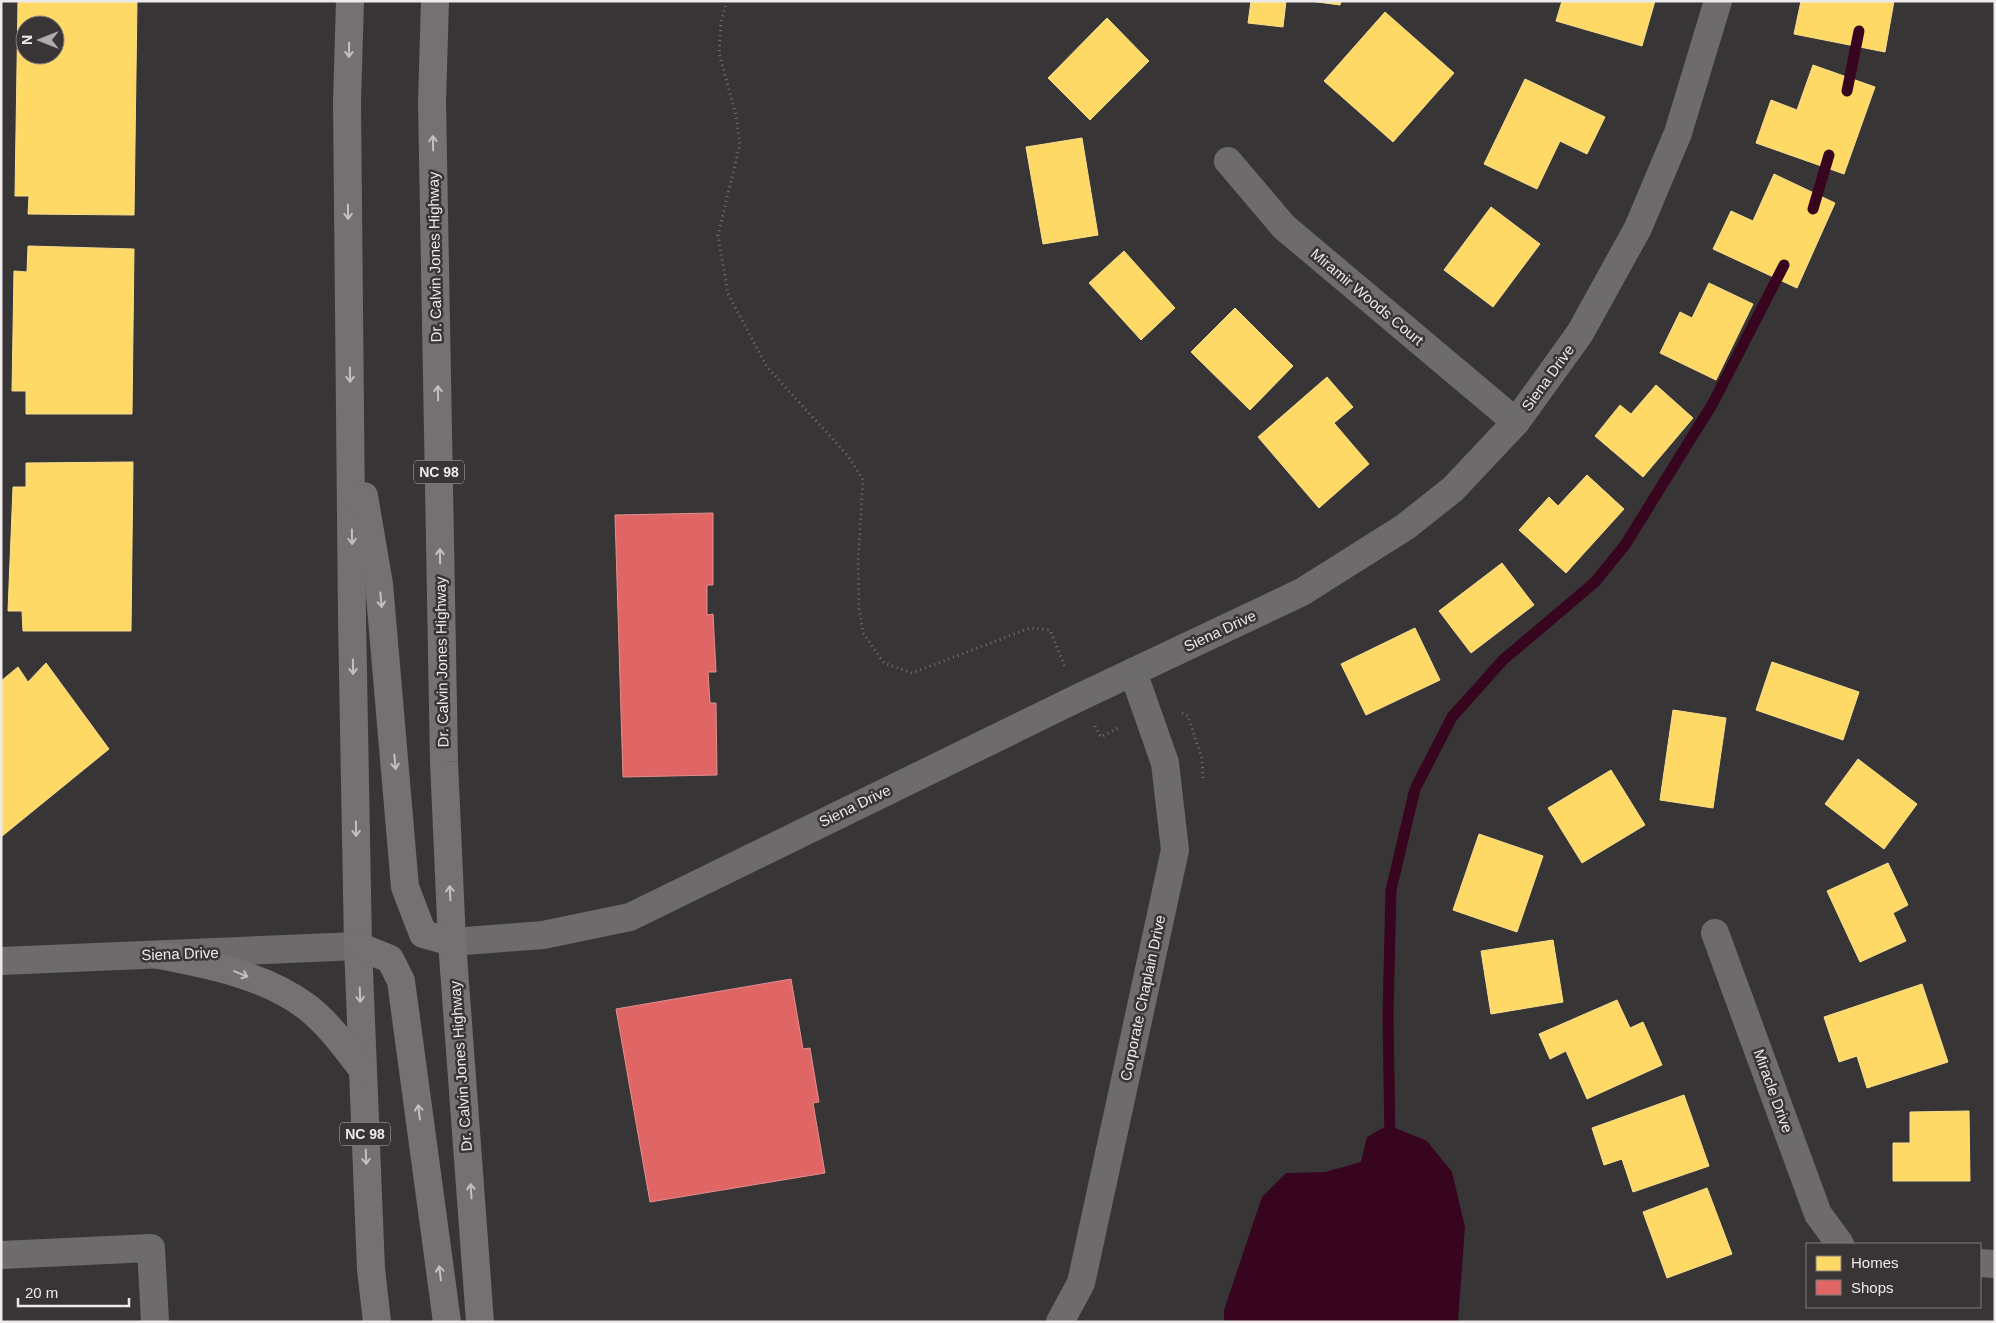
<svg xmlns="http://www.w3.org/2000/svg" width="1996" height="1323" viewBox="0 0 1996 1323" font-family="Helvetica,sans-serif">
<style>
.water{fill:#37061e}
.homes{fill:#ffd966;stroke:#fade8e;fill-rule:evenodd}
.shops{fill:#e06666;stroke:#e48e8e}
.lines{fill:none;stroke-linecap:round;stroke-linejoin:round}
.stream{stroke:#37061e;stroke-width:11}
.path{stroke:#747172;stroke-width:3;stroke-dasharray:1 4;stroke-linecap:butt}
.minor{stroke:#6d6b6c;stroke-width:28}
.highway{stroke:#747172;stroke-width:28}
.oneway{stroke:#c3c0c1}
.labels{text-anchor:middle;stroke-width:5;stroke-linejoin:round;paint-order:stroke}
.shield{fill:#393435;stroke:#b8b3b4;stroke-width:1}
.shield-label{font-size:14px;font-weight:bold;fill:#eeeaeb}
.street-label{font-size:15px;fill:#eeeaeb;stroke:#393435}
</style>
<rect width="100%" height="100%" fill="#383536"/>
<polygon class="water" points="1388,1125 1427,1141 1452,1172 1465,1227 1458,1322 1224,1322 1224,1310 1262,1197 1286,1173 1325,1172 1361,1162 1367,1137"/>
<g class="homes">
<path d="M18,1H137L134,215L28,214L29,196H15ZM25,25H55V55H25Z"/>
<polygon points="1251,1 1286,1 1283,27 1248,23"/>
<polygon points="1310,1 1341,1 1340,5"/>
<polygon points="1562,1 1655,1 1642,46 1556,21"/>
<polygon points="1801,1 1894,1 1885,52 1794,34"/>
<polygon points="1385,12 1454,73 1393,142 1324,81"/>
<polygon points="1107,18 1149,61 1090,120 1048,78"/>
<polygon points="1813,65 1875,87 1844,174 1756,143 1771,100 1797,110"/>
<polygon points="1525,79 1605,117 1587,154 1560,141 1537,189 1484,164"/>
<polygon points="1082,138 1098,235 1043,244 1026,147"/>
<polygon points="1774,174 1835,203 1797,288 1713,249 1731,211 1753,221"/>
<polygon points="1491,207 1540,244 1493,307 1444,270"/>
<polygon points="28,246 134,249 132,414 26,414 26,391 12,391 14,271 27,272"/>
<polygon points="1124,251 1175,308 1141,340 1089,283"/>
<polygon points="1709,283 1753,304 1716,380 1660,353 1680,312 1692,318"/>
<polygon points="1235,308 1293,366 1250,410 1191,352"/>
<polygon points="1327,377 1353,407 1334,423 1369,464 1319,508 1258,437"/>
<polygon points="1656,385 1693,418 1643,477 1595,436 1620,405 1631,414"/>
<polygon points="133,462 131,631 23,631 22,611 8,611 13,487 26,487 26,463"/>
<polygon points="1587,475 1624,509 1566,573 1519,530 1549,497 1558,506"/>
<polygon points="1502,563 1534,605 1471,653 1439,611"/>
<polygon points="1415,628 1440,680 1366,715 1341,664"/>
<polygon points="1772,662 1859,692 1843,740 1756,710"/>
<polygon points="46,663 109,749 1,837 1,681 18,667 28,682"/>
<polygon points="1673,710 1726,718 1713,808 1660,800"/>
<polygon points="1858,759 1917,804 1884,849 1825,804"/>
<polygon points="1611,770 1645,825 1582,863 1548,808"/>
<polygon points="1479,834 1543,856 1517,932 1453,910"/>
<polygon points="1888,863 1908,905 1893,913 1906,941 1860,962 1827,891"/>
<polygon points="1553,940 1563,1002 1491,1014 1481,951"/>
<polygon points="1922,984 1948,1062 1867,1088 1857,1056 1839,1062 1824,1017"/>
<polygon points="1617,1000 1630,1028 1643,1022 1662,1065 1587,1099 1566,1051 1550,1059 1539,1034"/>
<polygon points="1684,1095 1709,1166 1633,1192 1622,1159 1604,1165 1592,1128"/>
<polygon points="1969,1111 1970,1181 1893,1181 1893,1143 1910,1143 1910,1112"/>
<polygon points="1707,1188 1732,1254 1667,1278 1643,1212"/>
</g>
<g class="shops">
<polygon points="713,513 713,585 707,585 707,615 713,614 716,672 708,672 710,703 716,703 717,775 623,777 615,515"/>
<polygon points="791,979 803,1049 810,1048 819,1102 813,1103 825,1173 650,1202 616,1009"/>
</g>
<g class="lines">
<g class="stream">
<polyline points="1847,91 1859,31"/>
<polyline points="1813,209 1829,155"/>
<polyline points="1390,1140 1388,1015 1391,890 1415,789 1452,717 1503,660 1595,582 1625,545 1713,403 1784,265"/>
</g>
<g class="path">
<polyline points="727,1 721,22 719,53 736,115 740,144 718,235 728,294 767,367 848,456 863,480 858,563 859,608 863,633 884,663 912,673 1030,628 1050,630 1065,667"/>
<polyline points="1182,713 1188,716 1202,759 1203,778"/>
<polyline points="1095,726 1101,737 1118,728"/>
</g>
<g class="minor">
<polyline points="1228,161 1284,227 1516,422"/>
<polyline points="1715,933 1818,1214 1840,1244"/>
<polyline points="452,942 543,935 630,917 1080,697 1302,592 1405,527 1453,489 1516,422 1580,333 1638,228 1678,133 1718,1"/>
<polyline points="1,961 358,946"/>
<polyline points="1,1255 151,1248 155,1322"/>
<polyline points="1980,1263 1995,1264"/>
<polyline points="1060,1322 1081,1283 1175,850 1165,763 1133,672"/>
</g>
<g class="highway">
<polyline points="350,1 347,102 352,618 358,946 371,1269 377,1322"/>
<polyline points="435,1 432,102 444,762 452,942 480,1322"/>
<polyline points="364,496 379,584 405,887 423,934 452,942"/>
<polyline points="358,946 390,959 401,981 447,1322"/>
<path d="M159,955C209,965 265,975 307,1007C329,1024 346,1048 363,1070"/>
</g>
</g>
<defs><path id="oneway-shaft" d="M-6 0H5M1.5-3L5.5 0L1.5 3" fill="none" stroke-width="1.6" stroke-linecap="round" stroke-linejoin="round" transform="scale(1.25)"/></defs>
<g class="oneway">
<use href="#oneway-shaft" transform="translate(349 50) rotate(91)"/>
<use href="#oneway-shaft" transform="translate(433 143) rotate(-91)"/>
<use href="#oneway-shaft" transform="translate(348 212) rotate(89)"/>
<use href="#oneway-shaft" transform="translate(350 375) rotate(89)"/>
<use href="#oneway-shaft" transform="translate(438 393) rotate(-91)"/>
<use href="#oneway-shaft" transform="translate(352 537) rotate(89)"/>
<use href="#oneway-shaft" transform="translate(440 556) rotate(-91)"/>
<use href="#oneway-shaft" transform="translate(381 600) rotate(85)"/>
<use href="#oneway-shaft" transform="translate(353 667) rotate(89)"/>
<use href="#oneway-shaft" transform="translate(395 762) rotate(85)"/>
<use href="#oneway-shaft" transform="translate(356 829) rotate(89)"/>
<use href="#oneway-shaft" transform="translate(450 893) rotate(-93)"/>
<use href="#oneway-shaft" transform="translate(241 974) rotate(22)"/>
<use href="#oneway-shaft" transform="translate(360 995) rotate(88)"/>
<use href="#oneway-shaft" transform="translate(419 1112) rotate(-97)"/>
<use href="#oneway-shaft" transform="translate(366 1157) rotate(88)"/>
<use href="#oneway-shaft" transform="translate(471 1191) rotate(-94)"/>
<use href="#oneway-shaft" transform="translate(440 1273) rotate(-97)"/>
</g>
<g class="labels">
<g class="shield">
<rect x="414" y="460.5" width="50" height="23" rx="4"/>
<rect x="340" y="1122.5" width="50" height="23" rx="4"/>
</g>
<g class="shield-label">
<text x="439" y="477">NC 98</text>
<text x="365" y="1139">NC 98</text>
</g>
<g class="street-label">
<text transform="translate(435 257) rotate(-91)" y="5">Dr. Calvin Jones Highway</text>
<text transform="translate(1367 297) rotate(40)" y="5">Miramir Woods Court</text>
<text transform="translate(1548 378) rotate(-54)" y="5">Siena Drive</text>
<text transform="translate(1220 631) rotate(-25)" y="5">Siena Drive</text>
<text transform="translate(442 662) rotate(-91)" y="5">Dr. Calvin Jones Highway</text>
<text transform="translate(855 806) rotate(-26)" y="5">Siena Drive</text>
<text transform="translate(180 954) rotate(-2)" y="5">Siena Drive</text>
<text transform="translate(1143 998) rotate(-78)" y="5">Corporate Chaplain Drive</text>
<text transform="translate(461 1066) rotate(-94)" y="5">Dr. Calvin Jones Highway</text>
<text transform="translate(1773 1091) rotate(70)" y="5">Miracle Drive</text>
</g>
</g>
<rect width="1996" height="1323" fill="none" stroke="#eeeaeb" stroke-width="5"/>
<rect x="1806" y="1243" width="175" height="65" fill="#393435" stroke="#817d7e"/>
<rect x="1816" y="1256" width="25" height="15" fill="#ffd966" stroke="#817d7e"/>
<text x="1851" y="1268" font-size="15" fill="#eeeaeb">Homes</text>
<rect x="1816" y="1280" width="25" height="15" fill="#e06666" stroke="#817d7e"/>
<text x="1851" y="1293" font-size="15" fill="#eeeaeb">Shops</text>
<g transform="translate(40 40) rotate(270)"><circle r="24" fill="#393435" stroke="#817d7e"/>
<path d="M0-4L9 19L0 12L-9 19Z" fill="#aeabac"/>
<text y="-8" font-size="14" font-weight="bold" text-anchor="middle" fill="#eeeaeb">N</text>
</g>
<path d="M18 1298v8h111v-8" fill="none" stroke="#eeeaeb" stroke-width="2.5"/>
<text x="25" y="1298" font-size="15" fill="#eeeaeb" stroke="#393435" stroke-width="4" paint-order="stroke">20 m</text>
</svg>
